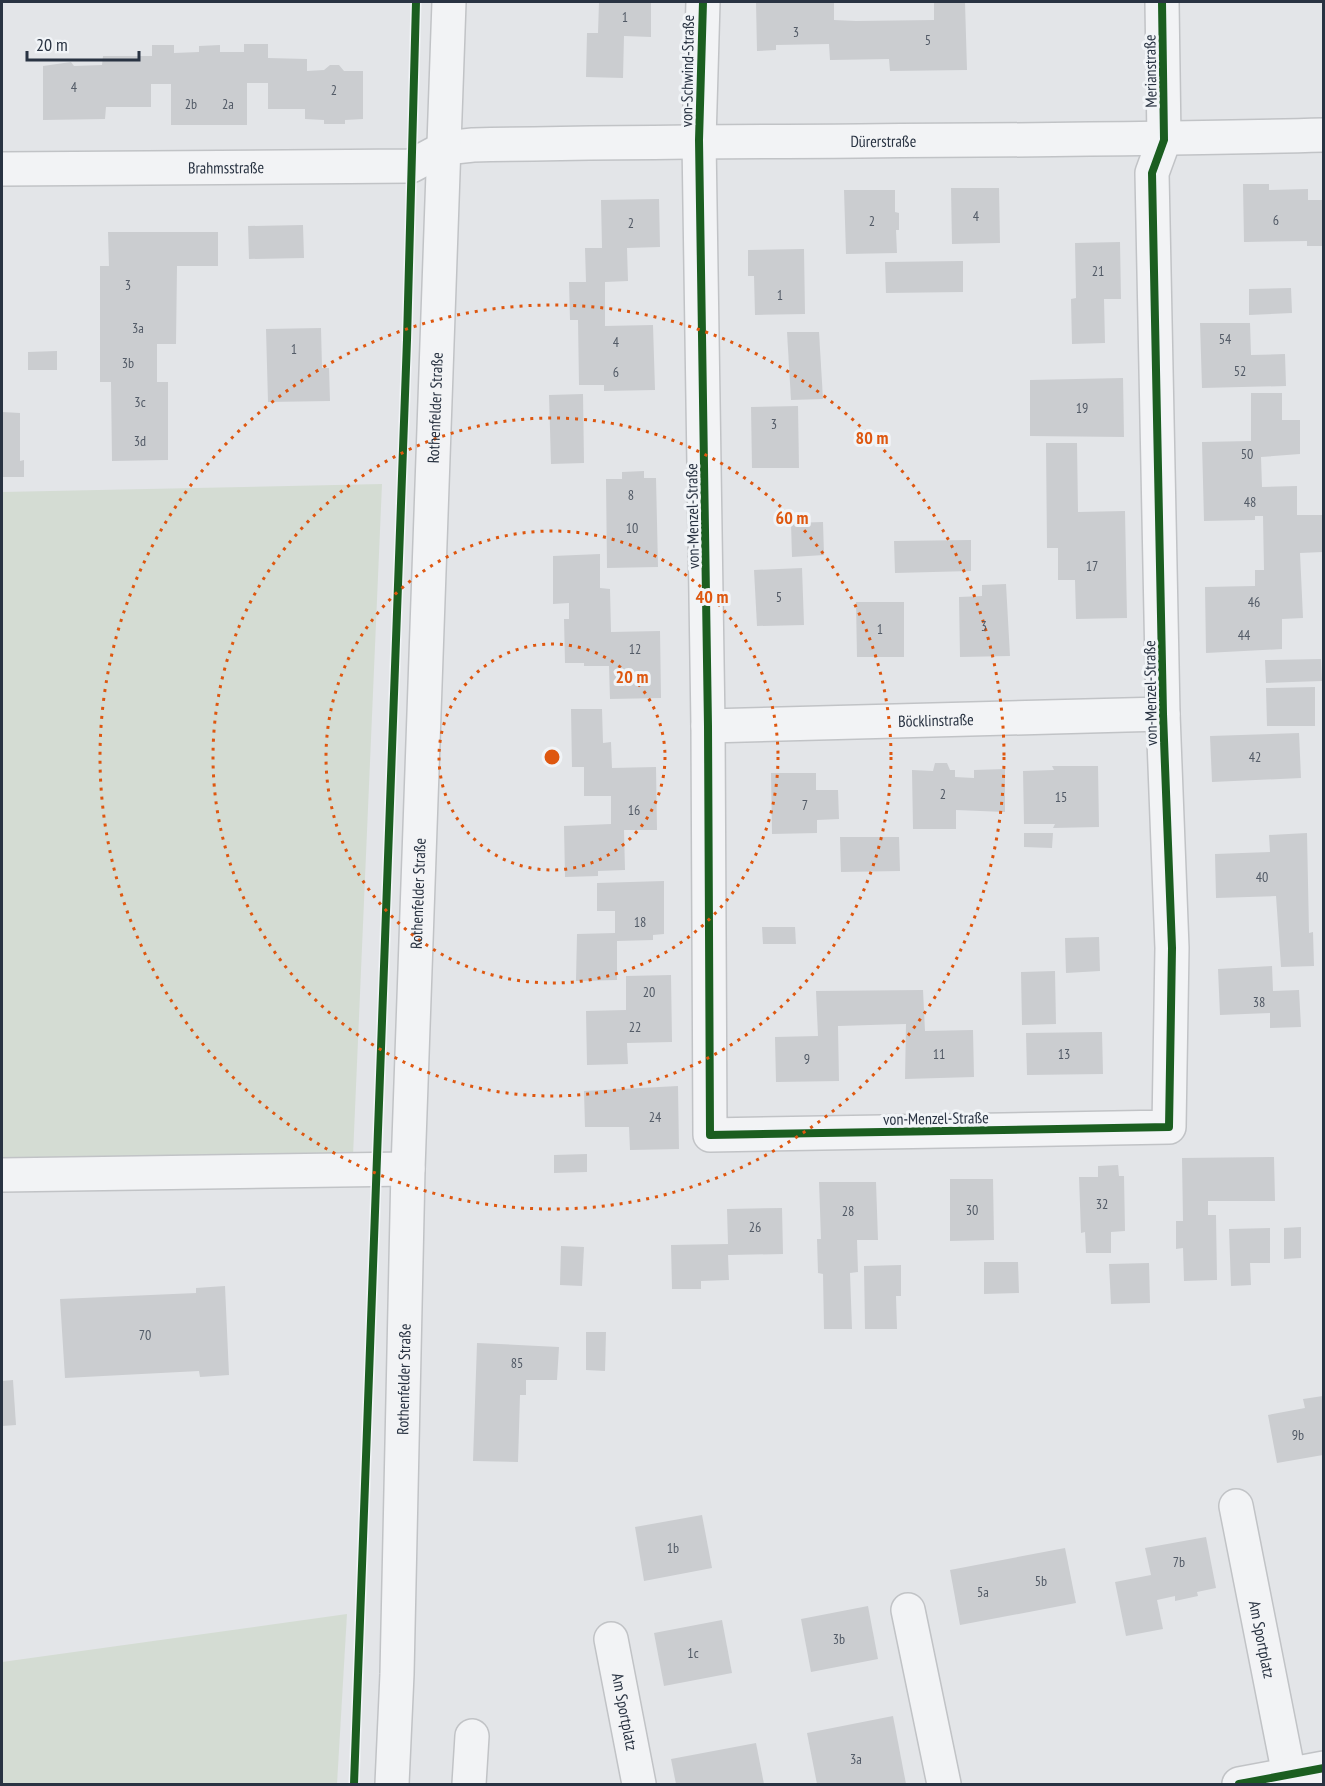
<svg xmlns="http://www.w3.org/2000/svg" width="1325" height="1786" viewBox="0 0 1325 1786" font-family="'PT Sans Narrow',sans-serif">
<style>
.green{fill:#d4dcd3}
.building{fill:#cbcdd0}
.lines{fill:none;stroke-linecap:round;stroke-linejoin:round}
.minor-casing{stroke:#c1c3c6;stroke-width:36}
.minor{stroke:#f2f3f5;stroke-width:33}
.cycleway-casing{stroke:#f1f4f7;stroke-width:11}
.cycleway{stroke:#1b5e20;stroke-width:8}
.ring{fill:none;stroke:#de570f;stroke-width:3;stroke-dasharray:3 6}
.labels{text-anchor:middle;stroke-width:6;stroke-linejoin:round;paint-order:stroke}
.number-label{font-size:14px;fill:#525a66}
.street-label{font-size:16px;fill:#293342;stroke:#f1f4f7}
.centre{fill:#de570f;stroke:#f1f4f7;stroke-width:3}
.ring-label{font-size:18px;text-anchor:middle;font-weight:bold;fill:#de570f;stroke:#f1f4f7;stroke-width:6;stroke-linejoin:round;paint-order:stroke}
</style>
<rect width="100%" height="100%" fill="#e3e5e8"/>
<g class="green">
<polygon points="382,484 353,1156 2,1162 2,492"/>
<polygon points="347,1614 337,1784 2,1784 2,1662"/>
</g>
<g class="building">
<polygon points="599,2 651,2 651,37 624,36 623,78 586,77 587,33 598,33"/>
<polygon points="756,2 834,2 834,20 856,21 934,20 934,2 965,2 967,70 890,71 889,59 830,60 829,44 776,45 776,50 757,51"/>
<polygon points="244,44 268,44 268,58 307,59 307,71 324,70 330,65 339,65 344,71 363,71 363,119 345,120 345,124 324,124 324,120 305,119 305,109 268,109 268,83 247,83 247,125 171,125 171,84 151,84 151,107 106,107 105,119 43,120 43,66 71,62 74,66 102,65 103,56 152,56 152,45 174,45 174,53 199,52 199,46 220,45 220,52 244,52"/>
<polygon points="1243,184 1269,184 1269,190 1308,189 1308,200 1323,200 1323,246 1307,246 1307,241 1244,242"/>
<polygon points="951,188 999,188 1000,243 952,244"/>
<polygon points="844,190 895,190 895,212 899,213 899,230 896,230 897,253 846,254"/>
<polygon points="659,199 660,247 627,248 628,281 605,282 605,326 653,325 655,390 604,391 604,385 579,385 578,320 570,320 569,282 586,282 585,248 602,248 601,200"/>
<polygon points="303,225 304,258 249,259 248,226"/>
<polygon points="108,232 218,232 218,266 177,266 176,344 157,344 157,382 168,382 168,460 112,461 111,382 100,382 100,266 109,266"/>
<polygon points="1120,242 1121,299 1104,299 1105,343 1072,344 1071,299 1076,298 1075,243"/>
<polygon points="804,249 805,314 755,315 754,276 748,276 748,250"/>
<polygon points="963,261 963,292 886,293 885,262"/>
<polygon points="1291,288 1292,313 1249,315 1249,289"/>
<polygon points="1200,323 1250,323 1251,355 1285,354 1286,386 1202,388"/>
<polygon points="321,328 322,368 329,368 330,401 268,402 266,329"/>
<polygon points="787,332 819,332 823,399 791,400"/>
<polygon points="57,351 57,370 28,370 28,352"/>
<polygon points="1123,378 1124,437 1030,436 1030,380"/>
<polygon points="1251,393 1282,393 1282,420 1300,420 1300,454 1261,457 1262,487 1297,486 1297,515 1323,515 1323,552 1300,553 1303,618 1282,619 1282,649 1206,653 1205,587 1255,586 1255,570 1264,570 1263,516 1255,516 1255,520 1204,521 1202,442 1251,441"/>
<polygon points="583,394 584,463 551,464 549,395"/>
<polygon points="798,406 799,468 752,468 751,407"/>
<polygon points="2,412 20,413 20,461 24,460 24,477 2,477"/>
<polygon points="1046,443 1077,443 1078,512 1125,511 1127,618 1076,619 1075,580 1058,580 1058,548 1047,548"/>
<polygon points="644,471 644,478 656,478 658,567 607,568 606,479 622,479 622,472"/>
<polygon points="823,522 824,555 792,557 791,523"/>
<polygon points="971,540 971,571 895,573 894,541"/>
<polygon points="600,554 600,588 610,589 611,632 660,631 661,698 610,699 609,666 584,666 584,663 565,663 564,619 569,619 569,603 553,604 553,556"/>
<polygon points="802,568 804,625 757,626 754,570"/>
<polygon points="1006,584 1010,656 960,657 959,597 982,596 982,585"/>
<polygon points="856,602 904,602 904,657 857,657"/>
<polygon points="1321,659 1322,681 1266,683 1265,660"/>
<polygon points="1315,687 1315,726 1267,726 1266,688"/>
<polygon points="571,709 602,709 603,743 611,742 612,768 656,767 657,830 624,830 625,870 598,871 598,876 565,877 564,826 611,824 611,796 584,796 584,767 572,767"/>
<polygon points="1299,733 1301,778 1212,782 1210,736"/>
<polygon points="935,763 947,763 950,770 955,770 955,777 974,778 974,770 1005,769 1005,812 956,810 956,829 913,829 912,770 933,771"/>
<polygon points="1052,766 1098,766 1099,827 1053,828 1055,824 1024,824 1023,771 1054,770"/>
<polygon points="771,773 816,773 816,790 838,790 839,819 817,820 817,833 772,834"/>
<polygon points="1024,833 1053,833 1052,848 1024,847"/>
<polygon points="1307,833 1309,933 1313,932 1314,966 1281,967 1276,896 1216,898 1215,854 1270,852 1269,835"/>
<polygon points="840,837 899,837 900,871 841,872"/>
<polygon points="664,881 664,934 653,935 653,940 617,941 617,980 576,981 577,934 615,933 615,911 597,911 597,883"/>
<polygon points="762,927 795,927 796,944 763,944"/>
<polygon points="1099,937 1100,971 1066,973 1065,938"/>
<polygon points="1272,966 1273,991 1299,990 1301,1027 1270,1028 1270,1013 1220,1015 1218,969"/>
<polygon points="1055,971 1056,1024 1022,1025 1021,972"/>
<polygon points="671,975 672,1042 627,1043 628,1064 587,1065 586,1011 626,1010 626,976"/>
<polygon points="923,990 925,1031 973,1030 974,1077 905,1079 906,1024 870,1025 838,1026 839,1081 776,1082 775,1037 818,1036 816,991"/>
<polygon points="1102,1032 1103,1074 1027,1075 1026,1033"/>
<polygon points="678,1086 679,1149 630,1150 629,1127 585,1127 584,1091"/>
<polygon points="587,1154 587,1172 554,1173 554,1155"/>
<polygon points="1274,1157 1275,1201 1208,1201 1208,1215 1216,1215 1217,1280 1184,1281 1183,1248 1176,1249 1176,1221 1183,1221 1182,1158"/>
<polygon points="1118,1165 1119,1176 1124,1176 1125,1231 1111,1232 1111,1253 1086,1253 1085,1232 1081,1233 1079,1177 1098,1177 1098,1166"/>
<polygon points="950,1179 993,1179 994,1240 950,1241"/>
<polygon points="819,1182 876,1182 878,1240 857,1240 858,1272 850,1273 852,1329 824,1329 823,1274 818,1273 817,1239 821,1239"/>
<polygon points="782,1208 783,1254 728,1255 729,1280 701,1281 701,1289 672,1289 671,1245 728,1244 727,1209"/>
<polygon points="1301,1227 1301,1258 1284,1259 1284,1228"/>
<polygon points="1270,1228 1270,1263 1250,1263 1251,1285 1231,1286 1229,1229"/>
<polygon points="561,1246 584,1247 582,1286 560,1285"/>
<polygon points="984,1262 1018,1262 1019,1293 984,1294"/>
<polygon points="1149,1263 1150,1303 1111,1304 1109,1264"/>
<polygon points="901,1265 901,1296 896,1296 897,1329 865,1329 864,1266"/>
<polygon points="225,1286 229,1375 200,1377 199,1371 65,1378 60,1299 196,1293 196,1288"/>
<polygon points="586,1332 606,1332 605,1371 586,1370"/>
<polygon points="477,1343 559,1347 557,1380 526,1380 526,1395 520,1395 518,1462 473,1461"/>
<polygon points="13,1380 16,1425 2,1426 2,1381"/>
<polygon points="1323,1396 1323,1455 1277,1463 1268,1415 1305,1408 1303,1399"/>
<polygon points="702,1515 712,1568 644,1581 635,1527"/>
<polygon points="1206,1537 1216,1588 1197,1592 1198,1596 1175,1601 1175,1596 1157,1600 1163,1629 1126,1636 1115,1582 1151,1575 1145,1548"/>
<polygon points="1065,1548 1076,1603 960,1625 950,1570"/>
<polygon points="868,1606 878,1659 811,1672 801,1619"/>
<polygon points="722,1620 732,1673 664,1686 654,1633"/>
<polygon points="893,1716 906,1784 817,1784 807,1733"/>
<polygon points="756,1743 764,1784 676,1784 671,1759"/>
</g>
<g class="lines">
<defs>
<g id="minor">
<polyline points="703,2 699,140 708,726 710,1135 1169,1127 1172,948 1163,714 1152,173 1164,140 1162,2"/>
<path id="s1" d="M2,169L411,166L445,148L473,145C756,139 1040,143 1324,135"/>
<path id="s2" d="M708,726L1163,714"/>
<polyline points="2,1175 408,1169"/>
<path id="s3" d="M1236,1506L1289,1775"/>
<polyline points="908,1610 944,1784"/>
<path id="s4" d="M611,1639L639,1784"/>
<path id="s5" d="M392,1784L397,1674L408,1169L449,2"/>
<polyline points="469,1784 472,1736"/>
<polyline points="1239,1784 1324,1768"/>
</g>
</defs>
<use href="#minor" class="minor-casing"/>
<use href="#minor" class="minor"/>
<defs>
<g id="cycleway">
<polyline points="703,2 699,140 708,726 710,1135 1169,1127 1172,948 1163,714 1152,173 1164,140 1162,2"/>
<polyline points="354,1784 407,340 416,2"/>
<polyline points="1239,1784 1324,1768"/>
</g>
</defs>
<use href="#cycleway" class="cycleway-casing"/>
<use href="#cycleway" class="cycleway"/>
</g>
<g class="ring">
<circle cx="552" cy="757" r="113"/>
<circle cx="552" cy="757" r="226"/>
<circle cx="552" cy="757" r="339"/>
<circle cx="552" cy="757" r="452"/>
</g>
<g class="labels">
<g class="number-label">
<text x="625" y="22">1</text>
<text x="796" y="37">3</text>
<text x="928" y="45">5</text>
<text x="74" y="92">4</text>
<text x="334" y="95">2</text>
<text x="191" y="109">2b</text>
<text x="228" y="109">2a</text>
<text x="976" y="221">4</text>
<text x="1276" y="225">6</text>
<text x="872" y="226">2</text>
<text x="631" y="228">2</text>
<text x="1098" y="276">21</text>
<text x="128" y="290">3</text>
<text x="780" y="300">1</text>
<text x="138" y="333">3a</text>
<text x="1225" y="344">54</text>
<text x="616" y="347">4</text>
<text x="294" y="354">1</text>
<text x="128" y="368">3b</text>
<text x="1240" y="376">52</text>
<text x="616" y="377">6</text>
<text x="140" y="407">3c</text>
<text x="1082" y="413">19</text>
<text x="774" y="429">3</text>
<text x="140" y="446">3d</text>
<text x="1247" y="459">50</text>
<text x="631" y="500">8</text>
<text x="1250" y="507">48</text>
<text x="632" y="533">10</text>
<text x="1092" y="571">17</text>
<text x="779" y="602">5</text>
<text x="1254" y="607">46</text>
<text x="984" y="631">3</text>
<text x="880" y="634">1</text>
<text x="1244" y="640">44</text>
<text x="635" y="654">12</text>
<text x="1255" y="762">42</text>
<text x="943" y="799">2</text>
<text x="1061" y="802">15</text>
<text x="805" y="810">7</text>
<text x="634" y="815">16</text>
<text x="1262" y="882">40</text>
<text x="640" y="927">18</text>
<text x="649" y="997">20</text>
<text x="1259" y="1007">38</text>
<text x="635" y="1032">22</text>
<text x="939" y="1059">11</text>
<text x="1064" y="1059">13</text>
<text x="807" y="1064">9</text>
<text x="655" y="1122">24</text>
<text x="1102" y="1209">32</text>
<text x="972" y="1215">30</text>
<text x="848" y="1216">28</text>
<text x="755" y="1232">26</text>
<text x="145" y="1340">70</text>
<text x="517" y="1368">85</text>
<text x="1298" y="1440">9b</text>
<text x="673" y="1553">1b</text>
<text x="1179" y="1567">7b</text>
<text x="1041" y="1586">5b</text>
<text x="983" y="1597">5a</text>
<text x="839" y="1644">3b</text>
<text x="693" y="1658">1c</text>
<text x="856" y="1764">3a</text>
</g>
<g class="street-label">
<text transform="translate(687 71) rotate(-89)" y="6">von-Schwind-Straße</text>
<text transform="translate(1150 71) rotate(-91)" y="6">Merianstraße</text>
<text dy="6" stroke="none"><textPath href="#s1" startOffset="886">Dürerstraße</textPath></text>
<text dy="6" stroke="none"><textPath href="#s1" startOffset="224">Brahmsstraße</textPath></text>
<text dy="6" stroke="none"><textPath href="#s5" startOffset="1377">Rothenfelder Straße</textPath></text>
<text transform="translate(692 516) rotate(-91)" y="6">von-Menzel-Straße</text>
<text transform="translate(1150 693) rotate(-91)" y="6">von-Menzel-Straße</text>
<text dy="6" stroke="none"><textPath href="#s2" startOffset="228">Böcklinstraße</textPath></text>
<text dy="6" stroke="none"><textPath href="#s5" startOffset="891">Rothenfelder Straße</textPath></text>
<text transform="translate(936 1118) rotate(-1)" y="6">von-Menzel-Straße</text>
<text dy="6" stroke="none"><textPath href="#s5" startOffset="405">Rothenfelder Straße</textPath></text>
<text dy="6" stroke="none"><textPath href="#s3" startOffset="136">Am Sportplatz</textPath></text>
<text dy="6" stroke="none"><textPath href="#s4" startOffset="74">Am Sportplatz</textPath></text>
</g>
</g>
<circle cx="552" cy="757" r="9" class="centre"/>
<g class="ring-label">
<text x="872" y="444">80 m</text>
<text x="792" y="524">60 m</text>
<text x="712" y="603">40 m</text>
<text x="632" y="683">20 m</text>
</g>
<rect width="1325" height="1786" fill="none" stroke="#293342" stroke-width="6"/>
<path d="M27 51v9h112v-9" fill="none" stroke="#293342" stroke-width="3"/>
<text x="36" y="51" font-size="18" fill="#293342" stroke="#f1f4f7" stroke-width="4.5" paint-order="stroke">20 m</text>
</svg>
